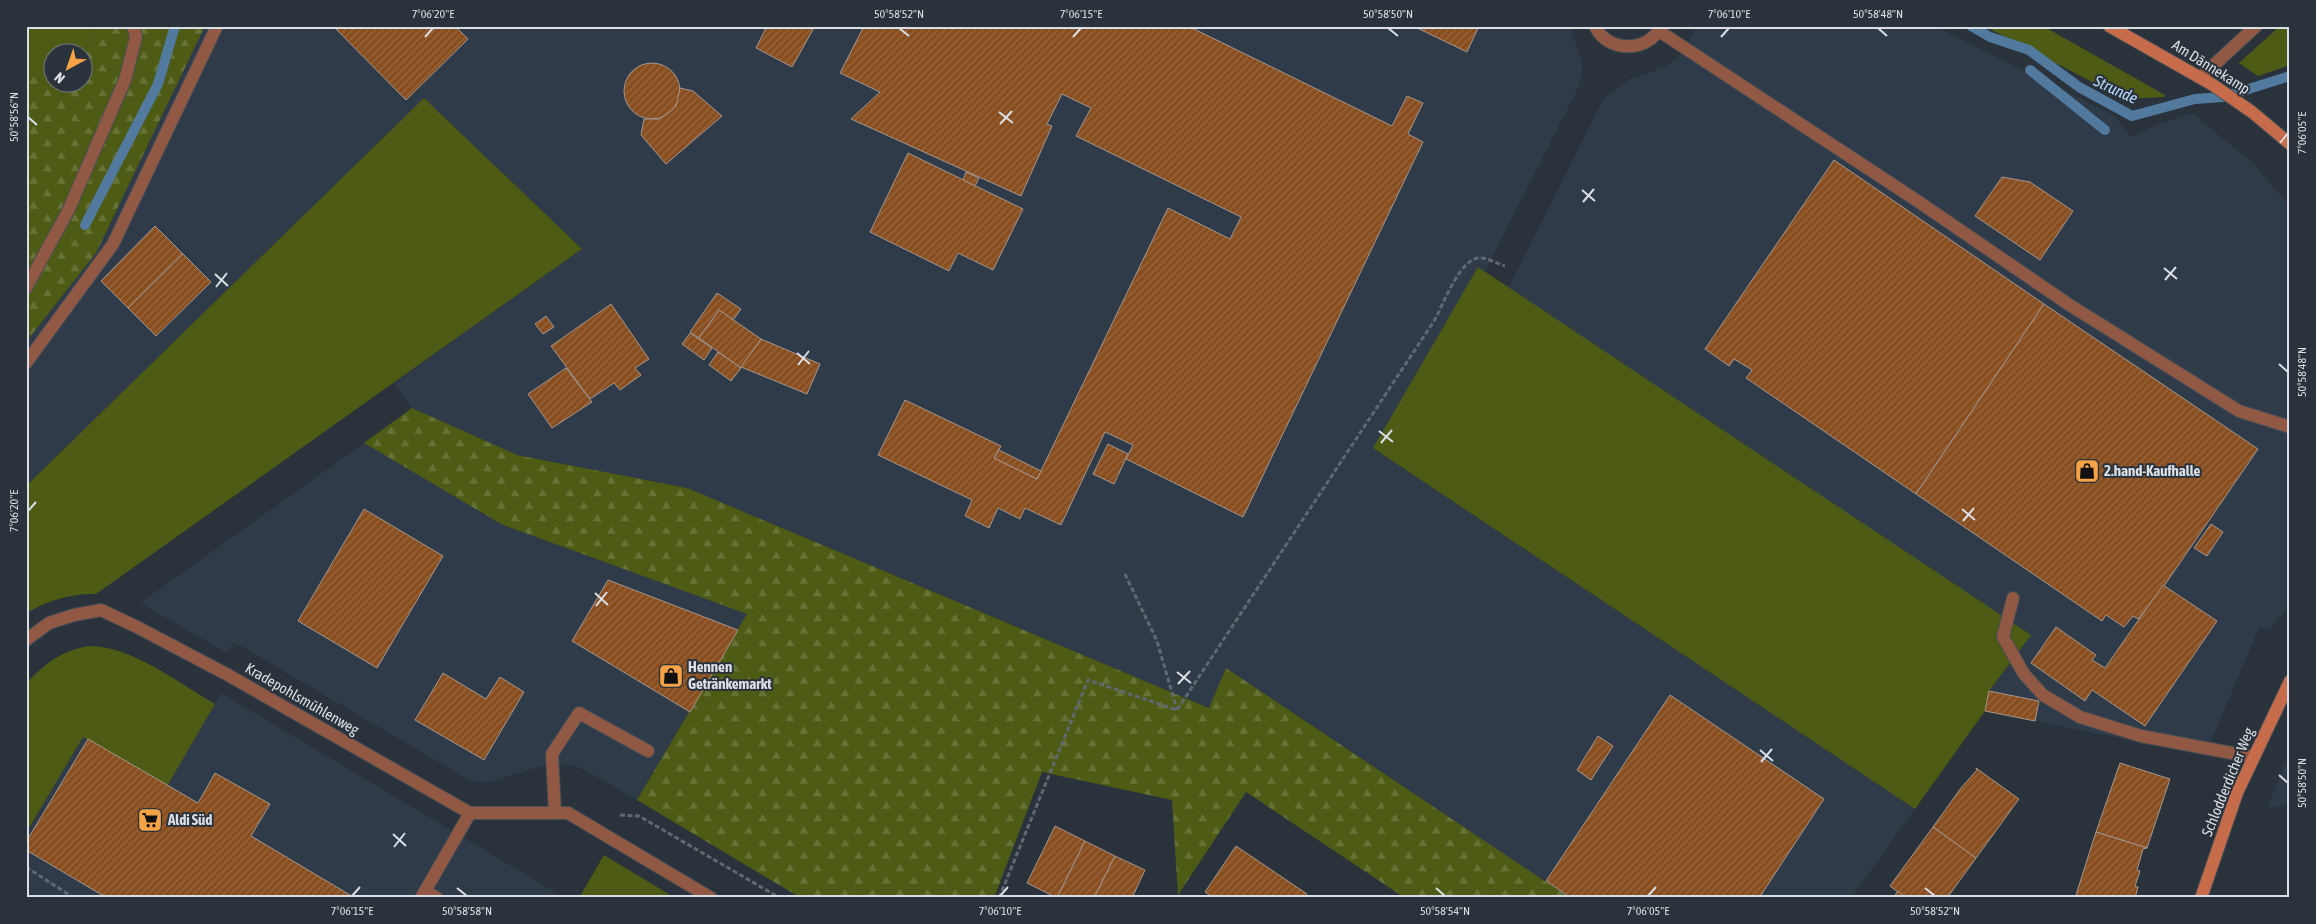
<svg xmlns="http://www.w3.org/2000/svg" width="2316" height="924" viewBox="0 0 2316 924" font-family="'Asap Condensed',sans-serif">
<style>
.built{fill:#2f3b49}
.grass{fill:#4e5b15}
.forest{fill:url(#forest-firs)}
.lines{fill:none;stroke-linecap:round;stroke-linejoin:round}
.stream{stroke:#517a9e;stroke-width:10}
.building{fill:url(#building-hatch);stroke:#a4978f}
.lane-casing{stroke:#464e56;stroke-width:14}
.street-casing{stroke:#464e56;stroke-width:14}
.secondary-casing{stroke:#464e56;stroke-width:14}
.path{stroke:#616870;stroke-width:3;stroke-dasharray:5 2.5;stroke-linecap:butt}
.lane{stroke:#915843;stroke-width:12}
.street{stroke:#915843;stroke-width:12}
.secondary{stroke:#c66c4a;stroke-width:12}
.ticks{fill:none;stroke:#dadfe5;stroke-width:2}
.labels{text-anchor:middle;stroke-width:4;stroke-linejoin:round;paint-order:stroke}
.street-label{font-size:15px;fill:#dadfe5;stroke:#2a323b}
.poi-label{font-size:15px;font-weight:bold;fill:#dadfe5;stroke:#2a323b;text-anchor:start}
.water-label{font-size:16px;font-style:italic;fill:#b8dbfe;stroke:#2a323b}
.neatline{fill:none;stroke:#dadfe5;stroke-width:2}
.ticks-label{font-size:12px;text-anchor:middle;fill:#dadfe5}
</style>
<defs>
<pattern id="forest-firs" width="22" height="20" patternUnits="userSpaceOnUse" patternTransform="scale(1.25)"><rect width="22" height="20" fill="#4e5b15"/><path d="M5 1l3.5 6h-7zM16 11l3.5 6h-7z" fill="#677237"/></pattern>
<pattern id="building-hatch" width="6" height="6" patternUnits="userSpaceOnUse" patternTransform="scale(1.25)"><rect width="6" height="6" fill="#884e1f"/><path d="M-1 1l2-2M0 6l6-6M5 7l2-2" fill="none" stroke="#98673f"/></pattern>
</defs>
<rect width="100%" height="100%" fill="#2a323b"/>
<g class="built">
<polygon points="205,26 1569,26 1582,61 1582,75 1579,86 1485,272 1479,268 1373,448 1915,809 1851,898 1570,898 1226,668 1210,708 687,488 517,455 412,408 394,383 582,249 424,98 26,486 26,342 96,253"/>
<polygon points="1696,26 1934,26 2115,116 2131,137 2161,123 2192,113 2253,163 2286,202 2290,208 2290,605 2269,629 2259,628 2205,755 1985,711 1989,691 2030,635 1508,288 1603,100 1628,80 1667,66 1677,58 1685,49"/>
<polygon points="364,443 503,525 747,614 637,800 583,769 570,765 558,764 538,767 488,783 469,780 234,642 227,653 140,603"/>
<polygon points="221,693 565,898 26,898 26,834 83,736 167,785"/>
<polygon points="2290,753 2290,803 2267,809 2280,776"/>
</g>
<g class="grass">
<polygon points="26,26 96,26 83,54 52,52 52,82 69,83 63,96 26,70"/>
<polygon points="1984,26 2043,26 2165,95 2164,97 2125,99"/>
<polygon points="2280,26 2290,26 2290,65 2258,76 2239,63"/>
<path d="M424,98L582,249L96,594C71,593 48,601 26,613V486Z"/>
<polygon points="1478,267 2031,635 1989,691 1985,711 1915,809 1373,448"/>
<path d="M89,646C132,646 177,682 215,704L167,786L83,737L26,833V684C45,663 61,651 89,646Z"/>
<polygon points="604,855 675,898 579,898"/>
</g>
<g class="forest">
<polygon points="96,26 205,26 96,253 26,342 26,70 63,96 69,83 82,82 83,54"/>
<polygon points="412,408 517,455 687,488 1209,708 1226,668 1570,898 1405,898 1246,792 1178,895 1172,800 1042,772 994,898 801,898 637,800 747,614 503,525 364,443"/>
</g>
<g class="lines">
<g class="stream">
<polyline points="1971,26 1990,37 2029,50 2079,87 2132,116 2195,99 2223,97 2290,76"/>
<polyline points="2030,70 2105,130"/>
<polyline points="85,225 158,84 175,26"/>
</g>
</g>
<g class="building">
<polygon points="333,26 455,26 468,39 406,100"/>
<polygon points="767,26 815,26 792,67 756,48"/>
<polygon points="864,26 1188,26 1392,126 1407,96 1423,103 1408,134 1423,142 1243,517 1126,459 1133,445 1105,432 1061,525 1025,508 1020,519 998,508 989,528 965,516 972,500 878,455 905,400 1001,446 994,458 1037,479 1168,208 1230,239 1241,217 1076,136 1091,108 1062,94 1047,124 1052,126 1021,196 851,119 880,92 840,73"/>
<polygon points="1413,26 1479,26 1467,52"/>
<circle cx="652" cy="91" r="28"/>
<polygon points="680,88 693,91 722,116 666,164 641,135 644,119 659,119 671,111 676,106"/>
<polygon points="908,153 1023,209 993,270 958,253 949,271 870,232"/>
<polygon points="1834,160 2044,304 1916,494 1746,378 1752,370 1734,359 1729,366 1705,349"/>
<polygon points="966,172 979,178 975,186 963,180"/>
<polygon points="2002,177 2030,182 2073,211 2040,260 1975,216"/>
<polygon points="155,226 183,254 128,308 101,281"/>
<polygon points="183,254 211,282 156,336 128,308"/>
<polygon points="717,293 741,309 733,320 719,310 699,338 690,332"/>
<polygon points="611,304 649,359 635,368 641,375 620,390 614,383 590,399 551,346"/>
<polygon points="2044,304 2258,449 2164,586 2138,619 2133,616 2124,627 2106,615 2102,621 1916,494"/>
<polygon points="719,310 761,339 741,368 699,338"/>
<polygon points="546,316 554,327 543,334 535,324"/>
<polygon points="690,333 712,348 704,360 682,344"/>
<polygon points="761,339 820,364 807,394 741,367"/>
<polygon points="718,352 741,368 731,381 709,365"/>
<polygon points="566,368 592,402 552,428 528,394"/>
<polygon points="1108,444 1128,454 1114,484 1093,474"/>
<polygon points="999,450 1041,471 1037,479 994,458"/>
<polygon points="364,509 443,556 377,668 298,621"/>
<polygon points="2211,524 2223,532 2207,556 2194,548"/>
<polygon points="608,580 738,630 690,712 572,641"/>
<polygon points="2163,585 2217,621 2145,726 2092,690 2085,701 2031,663 2056,627 2096,655 2092,660 2105,668"/>
<polygon points="443,673 486,699 500,677 524,692 484,760 415,720"/>
<polygon points="1989,691 2039,701 2035,721 1985,711"/>
<polygon points="1670,695 1824,799 1759,898 1571,898 1546,881"/>
<polygon points="1598,736 1613,746 1591,780 1577,770"/>
<polygon points="88,739 198,803 215,773 270,804 251,836 355,898 107,898 26,850 26,842"/>
<polygon points="2120,763 2170,779 2147,848 2096,832"/>
<polygon points="1976,768 2019,799 1976,858 1933,827 1961,788 1977,770"/>
<polygon points="1055,826 1085,841 1057,898 1027,883"/>
<polygon points="1933,827 1976,858 1947,898 1906,898 1890,886"/>
<polygon points="2096,832 2147,848 2143,849 2137,870 2140,871 2135,886 2138,887 2135,898 2075,898"/>
<polygon points="1085,841 1115,856 1094,898 1057,898"/>
<polygon points="1236,846 1307,894 1304,898 1214,898 1205,892"/>
<polygon points="1115,856 1145,870 1132,898 1094,898"/>
<polygon points="1898,891 1906,898 1893,898"/>
</g>
<g class="lines">
<defs>
<g id="lane">
<path d="M1595,26C1607,53 1649,53 1661,26"/>
<polyline points="1659,31 1919,202 2068,304 2239,411 2290,427"/>
<polyline points="26,288 68,211 125,80 136,37 133,26"/>
<polyline points="26,363 113,244 217,26"/>
<polyline points="2013,598 2003,637 2024,674 2043,695 2080,717 2141,736 2253,757"/>
<polyline points="555,813 552,754 579,713 648,751"/>
<polyline points="568,813 711,898"/>
<polyline points="425,891 437,898"/>
<polyline points="421,898 470,813"/>
</g>
<g id="street">
<polyline points="2201,77 2256,26"/>
<polyline points="26,640 49,623 74,615 101,610 137,627 228,675 470,813 568,813"/>
</g>
<g id="secondary">
<polyline points="2109,26 2213,85 2252,112 2290,144"/>
<polyline points="2201,898 2237,793 2290,681"/>
</g>
</defs>
<use href="#lane" class="lane-casing"/>
<use href="#street" class="street-casing"/>
<use href="#secondary" class="secondary-casing"/>
<g class="path">
<polyline points="1125,574 1157,641 1177,710"/>
<polyline points="620,815 639,816 780,898"/>
<polyline points="26,867 74,898"/>
<path d="M999,898L1088,680L1177,710L1434,321C1443,306 1461,254 1482,258C1490,259 1498,264 1505,266"/>
</g>
<use href="#lane" class="lane"/>
<use href="#street" class="street"/>
<use href="#secondary" class="secondary"/>
</g>
<path class="ticks" d="M899,28L909,36M1388,28L1398,36M1878,28L1887,36M425,37L433,28M1073,37L1081,28M1721,37L1729,28M999,112L1013,123M28,117L37,125M1000,124L1012,111M2280,143L2288,133M1582,190L1595,201M1583,202L1594,189M2164,268L2177,279M215,274L228,286M2165,280L2176,267M216,287L227,273M797,353L810,364M2279,364L2288,372M798,365L809,351M1379,431L1393,442M1381,443L1392,430M1962,509L1975,520M28,511L36,502M1963,521L1974,508M595,593L608,605M596,606L607,592M1177,672L1191,683M1178,684L1190,671M1760,750L1773,761M1761,762L1772,749M2279,775L2288,783M393,834L406,846M394,847L405,833M457,888L467,896M1436,888L1445,896M1925,888L1935,896M352,896L360,887M1000,896L1008,887M1648,896L1656,887"/>
<defs>
<symbol id="shop-square" viewBox="-11 -11 22 22"><rect x="-9" y="-9" width="18" height="18" rx="4" fill="#f5a346" stroke="#2a323b"/><path d="M-5-2.5h2.3a2.7 3.5 0 0 1 5.4 0H5L5.5 6h-11ZM-1.5-2.5h3a1.5 2.3 0 0 0-3 0Z" fill="#111"/></symbol>
<symbol id="supermarket-square" viewBox="-11 -11 22 22"><rect x="-9" y="-9" width="18" height="18" rx="4" fill="#f5a346" stroke="#2a323b"/><path d="M-6-5.5h2.5l.6 2H6L4.5 2H-2.5L-4.4-4H-6ZM-1.5 3.2a1.3 1.3 0 1 0 .1 0ZM3 3.2a1.3 1.3 0 1 0 .1 0Z" fill="#111"/></symbol>
</defs>
<g fill-rule="evenodd">
<use href="#shop-square" x="2073" y="457" width="28" height="28"/>
<use href="#shop-square" x="657" y="662" width="28" height="28"/>
<use href="#supermarket-square" x="136" y="806" width="28" height="28"/>
</g>
<g class="labels">
<g class="street-label">
<text transform="translate(2211 67) rotate(32)" y="5">Am Dännekamp</text>
<text transform="translate(302 699) rotate(30)" y="5">Kradepohlsmühlenweg</text>
<text transform="translate(2228 782) rotate(-68)" y="5">Schlodderdicher Weg</text>
</g>
<g class="poi-label">
<text x="2104" y="476">2.hand-Kaufhalle</text>
<text x="688" y="672">Hennen<tspan x="688" dy="17">Getränkemarkt</tspan></text>
<text x="168" y="825">Aldi Süd</text>
</g>
<g class="water-label">
<text transform="translate(2116 89) rotate(25)" y="6">Strunde</text>
</g>
</g>
<rect width="2316" height="924" fill="none" stroke="#2a323b" stroke-width="55"/>
<g transform="translate(68 68) rotate(220)"><circle r="24" fill="#2a323b" stroke="#70777f"/>
<path d="M0-4L9 19L0 12L-9 19Z" fill="#f5a346"/>
<text y="-8" font-size="14" font-weight="bold" text-anchor="middle" fill="#dadfe5">N</text>
</g>
<rect x="28" y="28" width="2260" height="868" class="neatline"/>
<g class="ticks-label">
<text x="433" y="18">7°06'20"E</text>
<text x="899" y="18">50°58'52"N</text>
<text x="1081" y="18">7°06'15"E</text>
<text x="1388" y="18">50°58'50"N</text>
<text x="1729" y="18">7°06'10"E</text>
<text x="1878" y="18">50°58'48"N</text>
<text transform="translate(14 117) rotate(-90)" y="4">50°58'56"N</text>
<text transform="translate(2302 133) rotate(-90)" y="4">7°06'05"E</text>
<text transform="translate(2302 372) rotate(-90)" y="4">50°58'48"N</text>
<text transform="translate(14 511) rotate(-90)" y="4">7°06'20"E</text>
<text transform="translate(2302 783) rotate(-90)" y="4">50°58'50"N</text>
<text x="352" y="915">7°06'15"E</text>
<text x="467" y="915">50°58'58"N</text>
<text x="1000" y="915">7°06'10"E</text>
<text x="1445" y="915">50°58'54"N</text>
<text x="1648" y="915">7°06'05"E</text>
<text x="1935" y="915">50°58'52"N</text>
</g>
</svg>
